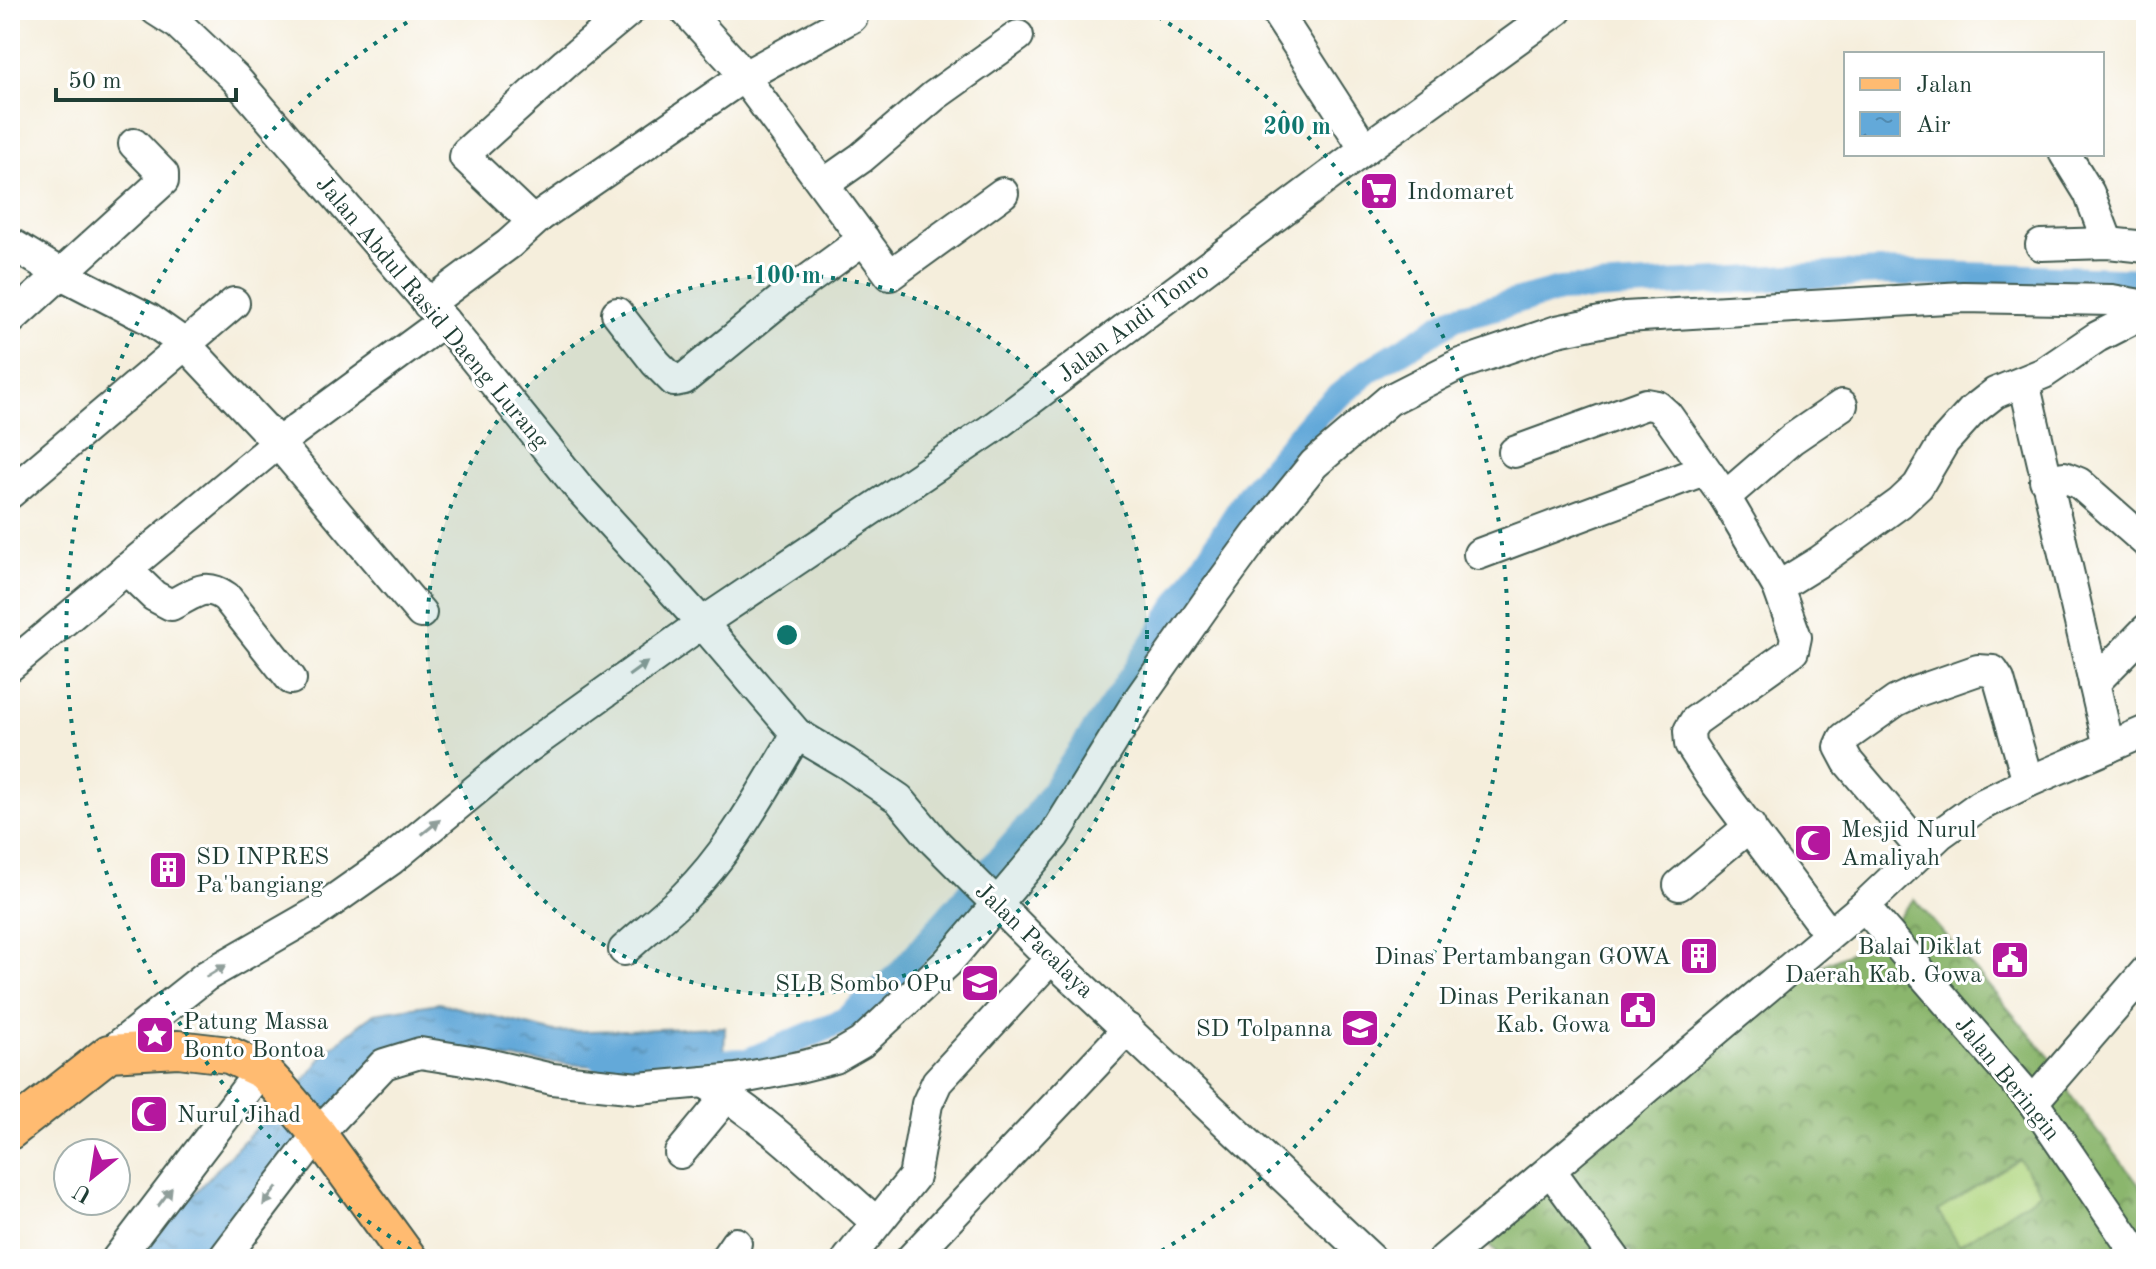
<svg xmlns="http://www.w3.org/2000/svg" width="2156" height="1269" viewBox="0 0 2156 1269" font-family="'Old Standard TT',serif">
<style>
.forest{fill:url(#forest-crowns);stroke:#557a50;stroke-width:2}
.pitch{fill:#afd57e;stroke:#678959;stroke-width:2}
.water{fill:url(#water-ripples);stroke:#417386;stroke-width:2}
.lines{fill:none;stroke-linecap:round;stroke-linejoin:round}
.canal{stroke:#63a9d9;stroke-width:26}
.minor-casing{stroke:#3f584d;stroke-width:34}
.major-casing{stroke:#3f584d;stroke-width:40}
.minor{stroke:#fff;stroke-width:30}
.major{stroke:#ffbb71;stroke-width:36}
.oneway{fill:#8f9e9a}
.ring{fill:none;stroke:#0f766e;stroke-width:4;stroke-dasharray:4 8}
.labels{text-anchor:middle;stroke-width:6;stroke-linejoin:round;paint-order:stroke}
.poi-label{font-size:24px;fill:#1f3d34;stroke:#fff;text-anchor:start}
.street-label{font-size:24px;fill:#1f3d34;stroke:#fff}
.centre{fill:#0f766e;stroke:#fff;stroke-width:4}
.ring-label{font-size:24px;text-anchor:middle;font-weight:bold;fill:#0f766e;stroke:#fff;stroke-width:6;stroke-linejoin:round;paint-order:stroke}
</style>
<defs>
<pattern id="forest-crowns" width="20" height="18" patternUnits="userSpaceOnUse" patternTransform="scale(2)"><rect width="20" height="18" fill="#8bb66d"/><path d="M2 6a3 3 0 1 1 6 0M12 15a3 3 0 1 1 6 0" fill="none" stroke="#71955a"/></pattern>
<pattern id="water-ripples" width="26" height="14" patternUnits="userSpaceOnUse" patternTransform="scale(2)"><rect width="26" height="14" fill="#63a9d9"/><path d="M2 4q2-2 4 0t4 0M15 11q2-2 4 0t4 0" fill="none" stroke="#518bb1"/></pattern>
</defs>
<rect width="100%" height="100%" fill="#fff"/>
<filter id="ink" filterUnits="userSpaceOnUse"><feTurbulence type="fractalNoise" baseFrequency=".0125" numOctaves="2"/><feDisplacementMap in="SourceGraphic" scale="16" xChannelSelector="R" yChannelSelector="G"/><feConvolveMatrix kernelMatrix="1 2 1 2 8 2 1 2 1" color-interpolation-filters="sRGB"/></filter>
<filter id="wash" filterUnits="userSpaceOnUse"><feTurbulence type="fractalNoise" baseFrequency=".006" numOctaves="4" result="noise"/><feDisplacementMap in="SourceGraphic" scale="32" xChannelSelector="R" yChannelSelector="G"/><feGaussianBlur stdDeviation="1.8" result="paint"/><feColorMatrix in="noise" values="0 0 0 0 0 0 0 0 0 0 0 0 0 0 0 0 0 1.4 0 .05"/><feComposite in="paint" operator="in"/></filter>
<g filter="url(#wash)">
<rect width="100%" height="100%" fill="#f5eedc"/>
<polygon class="forest" points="1914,899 2052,1060 2071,1096 2146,1194 2146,1259 1634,1259 1629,1249 1613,1259 1504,1259 1489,1244 1566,1170 1820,966 1877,941"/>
<polygon class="pitch" points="2019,1159 2041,1192 1959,1245 1938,1211"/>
<polygon class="water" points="439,1003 555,1032 725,1027 724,1053 593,1066 488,1057 385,1038 285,1121 195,1259 132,1259 254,1130 293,1095 327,1051 374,1013"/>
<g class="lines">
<g class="canal">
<polyline points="600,1058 660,1064 748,1061 845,1020 898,975 1032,821 1118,697 1248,496 1319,412 1369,371 1455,318 1559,290 1881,272 2146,281"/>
<polyline points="196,1259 269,1161 352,1075 406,1036 434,1040"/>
</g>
</g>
</g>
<g filter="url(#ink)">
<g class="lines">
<defs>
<g id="minor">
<polyline points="156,10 178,24 235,78 444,321 579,488 702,623 797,734 846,763 899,799 935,842 1051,958 1371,1259"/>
<polyline points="685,10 732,61 890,275 1003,193"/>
<polyline points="1275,10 1365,149"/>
<polyline points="2065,154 2089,193 2108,243"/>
<polyline points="824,184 861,158 934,96 1018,36"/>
<polyline points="539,217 529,218 465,157 466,153 566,63 630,10"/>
<polyline points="10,243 63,275 149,319 186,345 278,443 444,321"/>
<polyline points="2041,245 2108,243 2146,247"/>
<polyline points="428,304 509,244 539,217 743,77 852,17"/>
<polyline points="617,313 656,363 674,381 684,379 787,295 864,239"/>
<polyline points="10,320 163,181 163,174 134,144"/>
<polyline points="2024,382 2109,747"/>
<polyline points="1514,452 1646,404 1657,406 1667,415 1725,497 1778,587"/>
<polyline points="2045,480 2064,477 2079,483 2146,542"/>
<polyline points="10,493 234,303"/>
<polyline points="1725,497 1792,439 1842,405"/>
<polyline points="1479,554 1704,470"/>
<path d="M126,569L154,596L171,605C193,595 204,581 226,597L291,679"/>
<polyline points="10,666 278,443 421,613"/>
<polyline points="2094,683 2146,630"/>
<polyline points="1923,851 1848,762 1840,747 1844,738 1896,701 1915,692 1978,670 1993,671 1999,680 2028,782"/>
<polyline points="1679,885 1750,826"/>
<polyline points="1864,906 2033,1102 2140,1259"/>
<polyline points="1829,934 1710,775 1690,744 1689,731 1695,721 1793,651 1796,637 1778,587 1820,561 1900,503 1918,486 1944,442 1972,411 1995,393 2044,373 2097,337 2146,312"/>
<path d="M624,950C644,932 665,915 684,897C731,851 763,790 797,734"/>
<polyline points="109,1053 206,976 314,914 392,859 523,751 702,623 990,430 1365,149 1557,10"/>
<path d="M704,1082C767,1119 821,1174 876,1222"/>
<polyline points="2033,1102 2146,971"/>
<polyline points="680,1153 718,1107 736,1081"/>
<polyline points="1551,1171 1615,1259"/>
<polyline points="117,1259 251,1083 263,1071"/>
<polyline points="223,1259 318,1134 384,1064 420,1053 483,1063 552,1079 638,1088 737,1079 799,1067 835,1058 861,1043 947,963 1054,836 1137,702 1208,601 1258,533 1314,464 1389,400 1460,364 1557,331 1625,317 1963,297 2112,300 2146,306"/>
<polyline points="725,1259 736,1243"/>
<polyline points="848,1259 914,1177 927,1104 937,1082 1051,958"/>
<polyline points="911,1259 1128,1029"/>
<polyline points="1444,1259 1864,906 1940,834 1979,806 2028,782 2146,731"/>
</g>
<polyline id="major" points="10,1131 109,1053 178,1049 229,1055 263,1071 279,1088 318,1134 409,1259"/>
</defs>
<use href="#minor" class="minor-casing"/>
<use href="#major" class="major-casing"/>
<use href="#minor" class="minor"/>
<use href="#major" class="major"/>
</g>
<defs><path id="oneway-solid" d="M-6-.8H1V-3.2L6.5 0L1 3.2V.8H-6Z" transform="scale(2)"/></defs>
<g class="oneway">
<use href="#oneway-solid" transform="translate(638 669) rotate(-36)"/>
<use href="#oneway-solid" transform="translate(431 827) rotate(-39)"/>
<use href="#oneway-solid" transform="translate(216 971) rotate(-31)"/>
<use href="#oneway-solid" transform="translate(270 1196) rotate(127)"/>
<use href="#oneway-solid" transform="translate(165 1197) rotate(-53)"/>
</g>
</g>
<circle cx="787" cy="635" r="360" fill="#0f766e" fill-opacity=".12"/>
<g class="ring">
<circle cx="787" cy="635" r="360"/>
<path d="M421 1256A721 721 0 0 1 426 11M1148 11A721 721 0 0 1 1153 1256"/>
</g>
<defs>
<symbol id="supermarket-square" viewBox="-11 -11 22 22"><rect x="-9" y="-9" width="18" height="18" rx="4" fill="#b5179e" stroke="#fff"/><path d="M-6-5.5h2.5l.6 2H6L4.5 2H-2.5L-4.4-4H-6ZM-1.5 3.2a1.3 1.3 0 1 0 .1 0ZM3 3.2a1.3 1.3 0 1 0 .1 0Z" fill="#fff"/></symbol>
<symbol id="mosque-square" viewBox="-11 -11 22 22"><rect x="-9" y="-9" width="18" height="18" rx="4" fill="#b5179e" stroke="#fff"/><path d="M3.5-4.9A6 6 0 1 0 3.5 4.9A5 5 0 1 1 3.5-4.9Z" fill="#fff"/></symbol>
<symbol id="building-square" viewBox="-11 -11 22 22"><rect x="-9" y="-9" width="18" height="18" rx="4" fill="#b5179e" stroke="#fff"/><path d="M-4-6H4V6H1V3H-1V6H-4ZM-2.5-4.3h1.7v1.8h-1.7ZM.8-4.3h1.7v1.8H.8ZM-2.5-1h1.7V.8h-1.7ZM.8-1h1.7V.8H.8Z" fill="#fff"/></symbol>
<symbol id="civic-square" viewBox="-11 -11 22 22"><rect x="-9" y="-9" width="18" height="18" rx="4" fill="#b5179e" stroke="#fff"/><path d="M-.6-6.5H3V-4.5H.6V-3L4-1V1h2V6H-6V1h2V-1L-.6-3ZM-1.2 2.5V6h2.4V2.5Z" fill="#fff"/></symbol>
<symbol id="school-square" viewBox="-11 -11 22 22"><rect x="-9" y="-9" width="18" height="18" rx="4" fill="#b5179e" stroke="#fff"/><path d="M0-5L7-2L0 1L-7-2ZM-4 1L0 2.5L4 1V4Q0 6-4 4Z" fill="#fff"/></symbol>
<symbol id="sight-square" viewBox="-11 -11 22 22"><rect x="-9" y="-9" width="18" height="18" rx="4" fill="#b5179e" stroke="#fff"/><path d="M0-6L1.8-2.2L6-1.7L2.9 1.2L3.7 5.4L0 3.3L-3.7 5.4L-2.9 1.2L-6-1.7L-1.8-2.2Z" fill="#fff"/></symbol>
</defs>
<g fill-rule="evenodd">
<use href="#supermarket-square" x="1357" y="169" width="44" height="44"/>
<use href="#mosque-square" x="1791" y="821" width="44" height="44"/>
<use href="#building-square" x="146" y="848" width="44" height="44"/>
<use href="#building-square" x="1677" y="934" width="44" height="44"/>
<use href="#civic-square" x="1988" y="938" width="44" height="44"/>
<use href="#school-square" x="958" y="961" width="44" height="44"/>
<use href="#civic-square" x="1616" y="988" width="44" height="44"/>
<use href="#school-square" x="1338" y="1006" width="44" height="44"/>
<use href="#sight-square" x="133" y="1013" width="44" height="44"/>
<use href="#mosque-square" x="127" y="1092" width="44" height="44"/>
</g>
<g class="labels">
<g class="poi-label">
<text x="1407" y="199">Indomaret</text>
<text x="1841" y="837">Mesjid Nurul<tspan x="1841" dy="28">Amaliyah</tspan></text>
<text x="196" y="864">SD INPRES<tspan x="196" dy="28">Pa'bangiang</tspan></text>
<text x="1982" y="954" text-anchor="end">Balai Diklat<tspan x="1982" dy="28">Daerah Kab. Gowa</tspan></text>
<text x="1671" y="964" text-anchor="end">Dinas Pertambangan GOWA</text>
<text x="952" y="991" text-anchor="end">SLB Sombo OPu</text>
<text x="1610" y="1004" text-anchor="end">Dinas Perikanan<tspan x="1610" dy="28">Kab. Gowa</tspan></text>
<text x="183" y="1029">Patung Massa<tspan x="183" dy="28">Bonto Bontoa</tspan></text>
<text x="1332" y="1036" text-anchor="end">SD Tolpanna</text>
<text x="177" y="1122">Nurul Jihad</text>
</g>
<g class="street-label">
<text transform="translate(433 312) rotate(50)" y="8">Jalan Abdul Rasid Daeng Lurang</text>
<text transform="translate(1133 322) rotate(-37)" y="8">Jalan Andi Tonro</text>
<text transform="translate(1035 940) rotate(44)" y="8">Jalan Pacalaya</text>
<text transform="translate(2008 1078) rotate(51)" y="8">Jalan Beringin</text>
</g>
</g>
<circle cx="787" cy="635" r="12" class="centre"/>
<g class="ring-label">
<text x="1297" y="134">200 m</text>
<text x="787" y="283">100 m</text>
</g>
<rect width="2156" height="1269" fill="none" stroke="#fff" stroke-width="40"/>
<rect x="1844" y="52" width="260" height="104" fill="#ffffff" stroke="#a5b1ae" stroke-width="2"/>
<rect x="1860" y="78" width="40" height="12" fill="#ffbb71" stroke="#a5b1ae" stroke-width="2"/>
<text x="1916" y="92" font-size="24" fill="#1f3d34">Jalan</text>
<rect x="1860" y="112" width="40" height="24" fill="url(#water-ripples)" stroke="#a5b1ae" stroke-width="2"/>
<text x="1916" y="132" font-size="24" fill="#1f3d34">Air</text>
<g transform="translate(92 1177) rotate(210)"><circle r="38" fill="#ffffff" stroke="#a5b1ae" stroke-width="2"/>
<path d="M0-6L14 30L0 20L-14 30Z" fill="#b5179e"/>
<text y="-12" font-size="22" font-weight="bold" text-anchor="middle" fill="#1f3d34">U</text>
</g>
<path d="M56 88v12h180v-12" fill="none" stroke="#1f3d34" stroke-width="4"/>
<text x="68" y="88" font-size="24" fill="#1f3d34" stroke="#ffffff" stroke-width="6" paint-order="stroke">50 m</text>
</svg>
